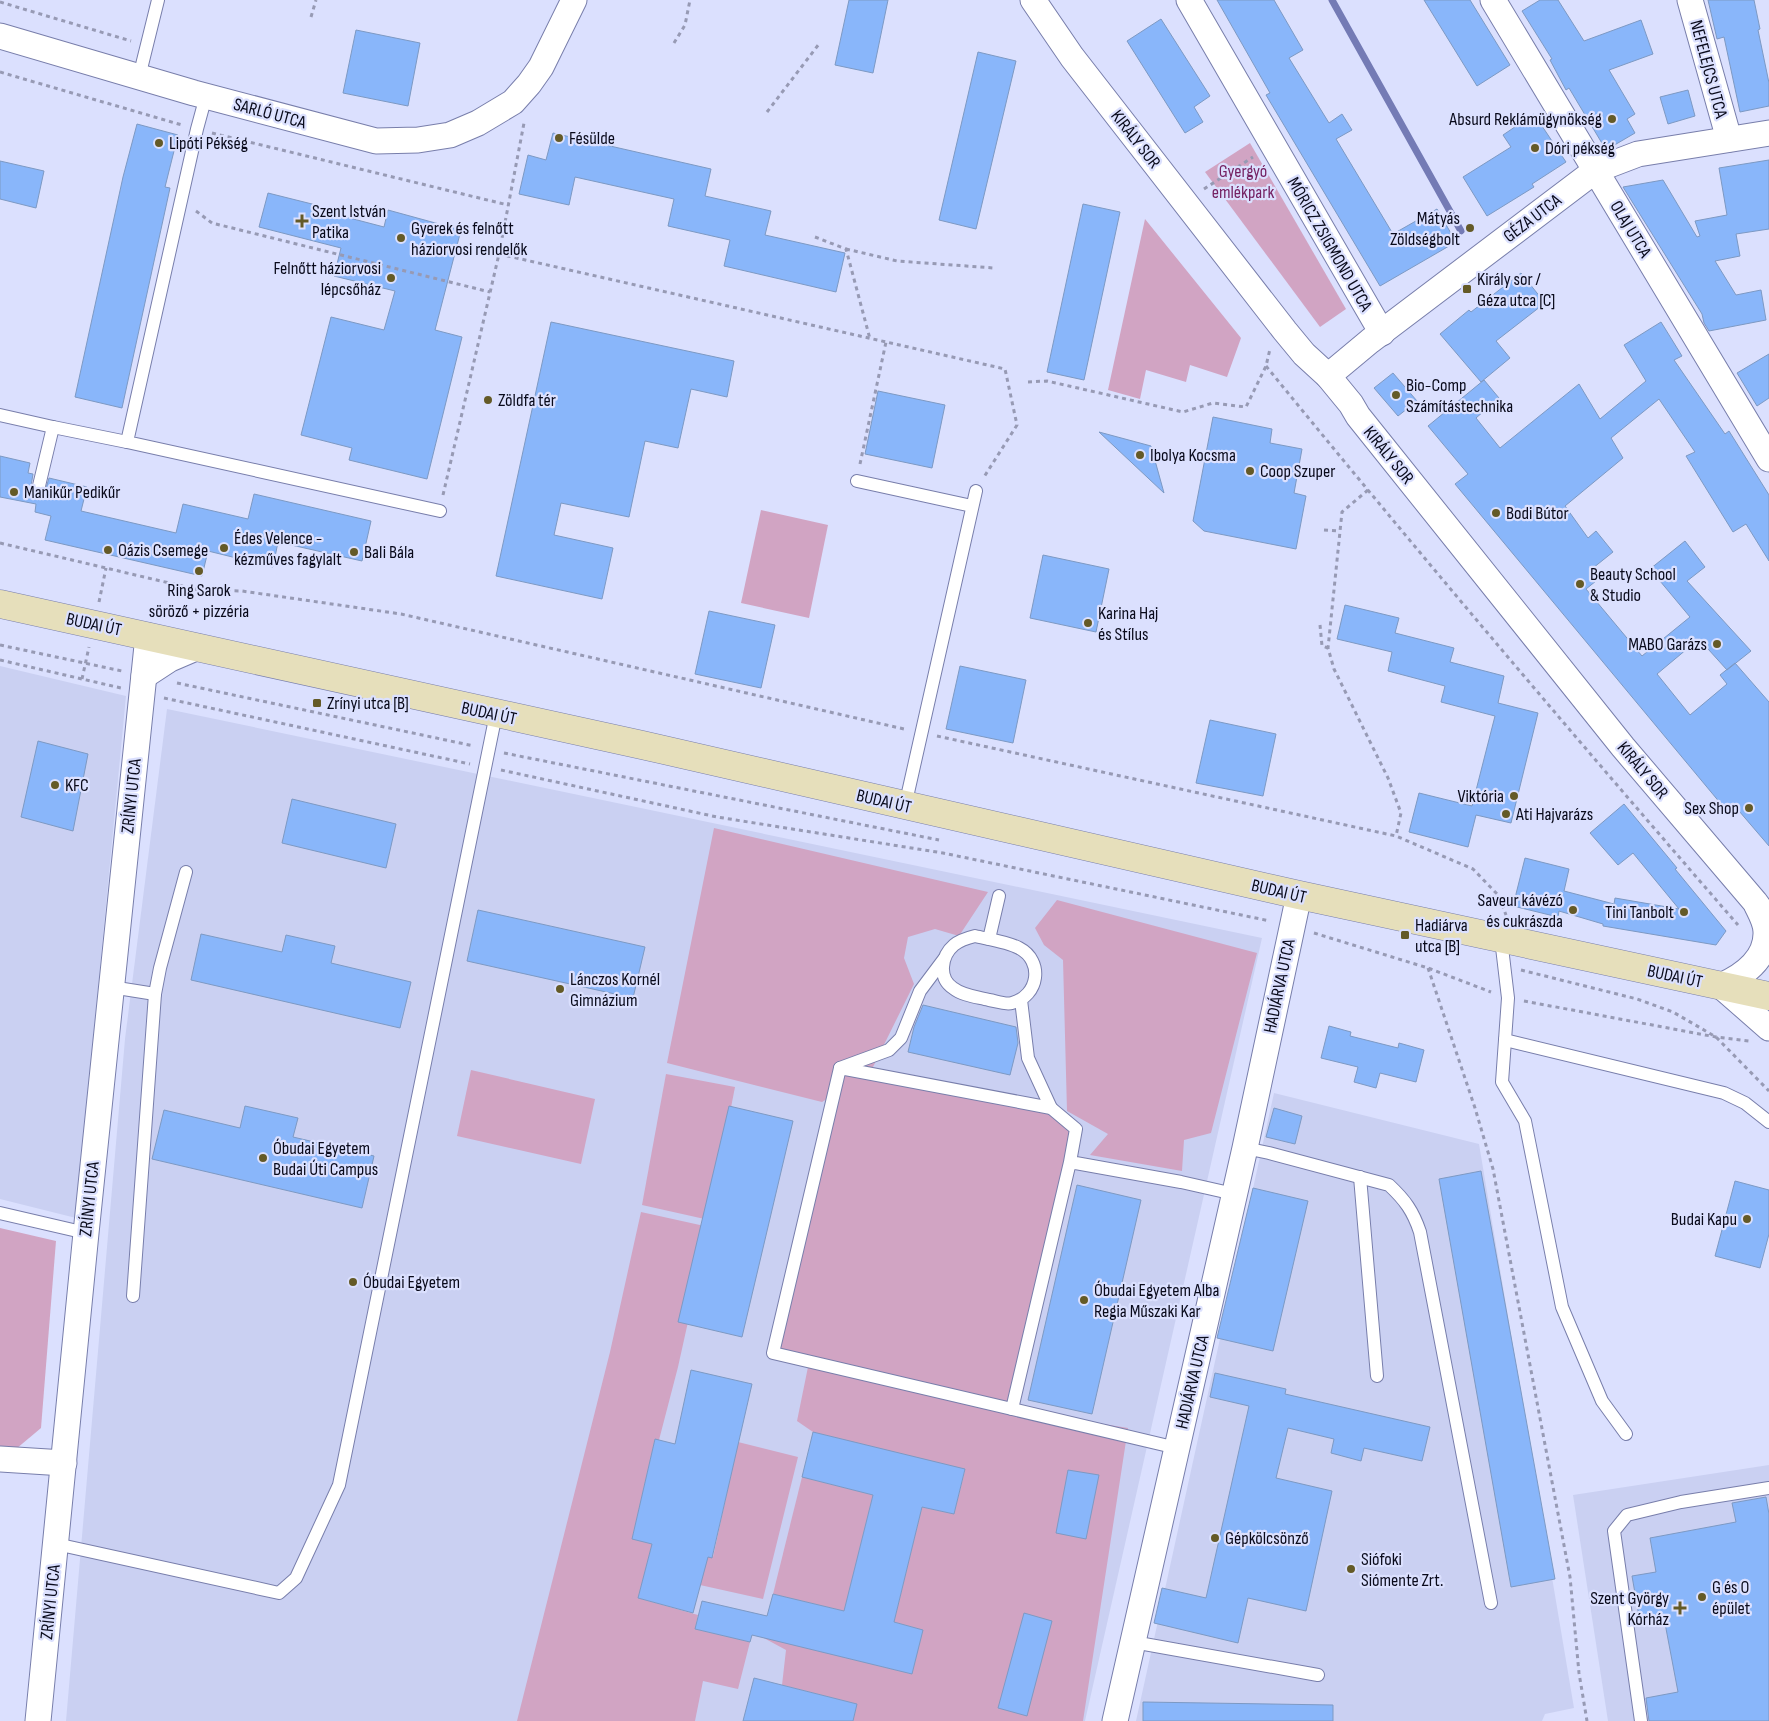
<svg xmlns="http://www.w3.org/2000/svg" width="1769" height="1721" viewBox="0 0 1769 1721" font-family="'Sofia Sans Condensed',sans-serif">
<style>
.built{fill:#cad0f2}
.green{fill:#d1a4c3}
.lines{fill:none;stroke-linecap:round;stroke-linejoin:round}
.stream{stroke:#747bb5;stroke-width:7}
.building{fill:#89b6fa;stroke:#7d99c3}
.lane-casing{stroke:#787eab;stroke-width:14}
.street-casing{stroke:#787eab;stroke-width:27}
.secondary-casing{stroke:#787eab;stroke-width:29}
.path{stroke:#979ab4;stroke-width:3;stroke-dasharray:4 4;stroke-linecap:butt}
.lane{stroke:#fff;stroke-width:12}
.street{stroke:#fff;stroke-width:25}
.secondary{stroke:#e6dfbb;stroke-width:28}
.poi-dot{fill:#645a27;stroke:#dbe0fe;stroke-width:2}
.labels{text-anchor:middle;stroke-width:4.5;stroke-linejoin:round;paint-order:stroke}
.street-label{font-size:18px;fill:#090a1b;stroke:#dbe0fe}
.poi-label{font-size:18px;fill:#090a1b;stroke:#dbe0fe;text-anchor:start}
.park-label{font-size:18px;fill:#752162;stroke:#dbe0fe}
</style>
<rect width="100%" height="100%" fill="#dbe0fe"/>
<g class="built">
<polygon points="0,666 126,696 76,1218 0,1199"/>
<polygon points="167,709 1262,938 1085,1721 66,1721 125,1039"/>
<polygon points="1274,1093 1479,1144 1574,1708 1545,1714 1542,1721 1136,1721"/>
<polygon points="1769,1465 1769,1721 1608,1721 1573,1495"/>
</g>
<g class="green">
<polygon points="1250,143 1346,309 1320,327 1205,172"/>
<polygon points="1145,219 1241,338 1227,377 1190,365 1186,382 1146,370 1140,399 1108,390"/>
<polygon points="761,510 828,525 809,618 741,603"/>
<polygon points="714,828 988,892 959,936 935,929 908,937 904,958 914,984 872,1069 1051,1108 1076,1129 1012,1409 1128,1428 1083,1721 853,1721 857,1704 782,1685 786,1650 762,1637 912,1674 923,1630 894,1622 922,1507 954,1514 965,1470 813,1432 797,1421 809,1362 773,1353 833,1095 822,1102 667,1063"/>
<polygon points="1057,900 1257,953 1211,1133 1184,1140 1182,1171 1090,1155 1108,1134 1067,1111 1063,960 1044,945 1035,928"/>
<polygon points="471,1070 595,1099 581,1164 457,1136"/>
<polygon points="666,1074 735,1087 709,1220 642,1205"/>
<polygon points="641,1212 709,1227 678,1367 659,1440 655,1439 632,1539 652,1544 638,1598 698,1615 695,1629 750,1642 738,1689 703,1681 695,1721 517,1721 610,1352"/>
<polygon points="0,1228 56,1241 41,1428 16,1449 0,1448"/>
<polygon points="738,1442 798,1457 763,1599 700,1585 704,1556 713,1557"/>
<polygon points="802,1477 873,1495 844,1611 773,1594"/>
</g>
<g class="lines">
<polyline class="stream" points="1332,0 1461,231"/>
</g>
<g class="building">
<polygon points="849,0 888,0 873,73 835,65"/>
<polygon points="1217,0 1274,0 1303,50 1289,58 1329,123 1342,114 1352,130 1336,139 1393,234 1437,209 1456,242 1380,286 1266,95 1270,93"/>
<polygon points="1424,0 1470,0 1510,65 1477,86"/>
<polygon points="1540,0 1558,0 1584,41 1641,20 1653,54 1609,70 1635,114 1627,119 1635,133 1606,150 1569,88 1566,90 1550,60 1552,59 1522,11"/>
<polygon points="1708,0 1754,0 1760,29 1758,30 1769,83 1769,106 1740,112 1724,37 1717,39"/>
<polygon points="1161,19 1210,96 1194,107 1203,122 1185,133 1127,41"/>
<polygon points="356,30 420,43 408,106 343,93"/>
<polygon points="978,52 1016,61 976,229 939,220"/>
<polygon points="1688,90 1695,116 1668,124 1660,97"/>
<polygon points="1534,114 1566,162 1532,184 1534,187 1487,216 1463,177 1511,147 1503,135"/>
<polygon points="137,124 178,135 165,187 170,188 122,408 75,397 123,177"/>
<polygon points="553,133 711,169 705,196 771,211 765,235 845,253 836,292 724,266 730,240 668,226 674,199 575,177 569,205 519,194 528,155 546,160"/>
<polygon points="1769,160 1769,229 1736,234 1740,256 1715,261 1736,295 1761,290 1766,320 1709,331 1704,323 1702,314 1623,187 1663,180 1697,237 1700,236 1695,221 1727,215 1719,168"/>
<polygon points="0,161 44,171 36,208 0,199"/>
<polygon points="268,193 320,206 319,210 384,227 388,210 461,230 435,330 462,337 427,479 349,460 352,448 301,435 331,317 384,330 395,291 334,276 341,248 259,227"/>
<polygon points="1083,204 1120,212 1084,380 1047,372"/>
<polygon points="1521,273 1545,303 1496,341 1510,358 1481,382 1440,334 1469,310 1471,312"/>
<polygon points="551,322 734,361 727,397 691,389 678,448 645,441 629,517 561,503 554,535 613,548 602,599 496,576"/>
<polygon points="1661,322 1682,356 1674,360 1725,434 1729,431 1769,495 1769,561 1746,524 1733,532 1686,456 1695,452 1659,399 1611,438 1623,458 1565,506 1588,538 1596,531 1613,552 1593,568 1601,577 1586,589 1642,656 1690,617 1650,569 1685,541 1705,567 1687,581 1751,651 1727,670 1699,639 1657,674 1690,715 1727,684 1720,675 1735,663 1769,702 1769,846 1733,804 1726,810 1455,484 1468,474 1428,426 1484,380 1499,398 1476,418 1500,448 1579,384 1600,419 1646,381 1624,345"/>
<polygon points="1769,354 1769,398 1757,406 1737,373"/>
<polygon points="1393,373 1417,401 1398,416 1374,388"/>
<polygon points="878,391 945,405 932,468 865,454"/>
<polygon points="1213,417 1272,429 1270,443 1302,449 1294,493 1306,496 1296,549 1204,531 1193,521"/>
<polygon points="1099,432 1151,446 1164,493"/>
<polygon points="0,456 30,463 28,473 33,474 30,492 36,498 41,498 44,495 49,478 87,487 81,511 176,533 183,504 248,519 254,494 371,521 362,561 278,542 273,567 208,551 202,576 45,540 51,516 35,512 36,504 0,497"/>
<polygon points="1043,555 1109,569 1096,632 1030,618"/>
<polygon points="1345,605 1399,618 1395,633 1454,648 1450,662 1504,676 1498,703 1538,713 1511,823 1476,815 1468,847 1409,832 1419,793 1472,806 1495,716 1441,702 1445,686 1388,671 1392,652 1337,639"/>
<polygon points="709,611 775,625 761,688 695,674"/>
<polygon points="960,666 1026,680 1013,743 946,729"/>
<polygon points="1210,720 1276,734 1263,796 1196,783"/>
<polygon points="38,741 88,754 73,831 21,817"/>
<polygon points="292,799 396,824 386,868 282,843"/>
<polygon points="1624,804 1677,868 1675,869 1726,931 1716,945 1603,926 1603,924 1559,911 1558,917 1513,906 1525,858 1569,869 1564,891 1614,904 1615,898 1679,909 1633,853 1618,865 1590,833"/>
<polygon points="478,910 645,947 633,998 467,961"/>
<polygon points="201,934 282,952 286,935 335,946 331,963 411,982 400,1028 191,980"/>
<polygon points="923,1005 1016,1027 1018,1043 1010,1075 908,1052 914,1027"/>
<polygon points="1329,1026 1351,1032 1350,1036 1398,1048 1399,1043 1424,1050 1416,1082 1380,1073 1376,1088 1354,1082 1358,1067 1321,1058"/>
<polygon points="245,1106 298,1118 293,1137 374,1156 362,1208 152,1159 164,1110 240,1128"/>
<polygon points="729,1106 793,1121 742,1337 678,1322"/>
<polygon points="1274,1108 1302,1116 1295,1144 1266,1137"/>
<polygon points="1481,1171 1555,1579 1511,1587 1439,1179"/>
<polygon points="1735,1181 1769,1190 1769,1234 1760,1268 1715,1256"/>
<polygon points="1077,1185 1141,1200 1092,1414 1028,1400"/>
<polygon points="1253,1188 1308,1201 1273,1351 1217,1338"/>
<polygon points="691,1370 752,1384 712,1558 708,1557 693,1613 638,1598 652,1544 632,1539 655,1439 675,1444"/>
<polygon points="1215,1373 1286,1389 1285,1394 1430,1427 1422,1461 1364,1448 1361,1461 1331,1453 1334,1439 1288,1428 1276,1478 1332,1491 1306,1611 1248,1598 1238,1643 1154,1623 1162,1588 1206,1598 1249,1406 1210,1397"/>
<polygon points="813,1432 965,1469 954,1514 922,1507 894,1622 923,1630 912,1674 752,1635 750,1642 695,1629 702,1601 767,1616 773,1594 844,1611 873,1495 802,1477"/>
<polygon points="1068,1470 1099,1475 1086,1539 1056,1533"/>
<polygon points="1766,1497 1769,1514 1769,1721 1649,1721 1646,1698 1678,1692 1664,1618 1640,1622 1632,1576 1656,1572 1650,1538 1736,1522 1732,1503"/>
<polygon points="1024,1613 1052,1621 1027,1716 998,1708"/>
<polygon points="754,1678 857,1704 853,1721 743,1721"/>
<polygon points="1143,1702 1333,1705 1333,1721 1143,1721"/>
</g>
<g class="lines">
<defs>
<g id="lane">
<polyline points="139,77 158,0"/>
<polyline points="206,96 197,129 127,442 440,511"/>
<polyline points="0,415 53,427"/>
<polyline points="857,481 972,506"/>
<polyline points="38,490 53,427 127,442"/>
<polyline points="905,806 976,491"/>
<path d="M975,936C988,939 1008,942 1019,948C1044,961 1039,996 1012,1003C1005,1005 996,1001 989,1000C978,997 963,996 953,988C938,978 941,956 954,945C960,940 967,938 975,936Z"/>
<polyline points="989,939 999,896"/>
<polyline points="1501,939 1508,998 1505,1040 1724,1093 1745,1103 1769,1122"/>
<polyline points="111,987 155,994"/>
<polyline points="1021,1000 1028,1058 1051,1108"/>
<polyline points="1505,1040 1502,1082 1525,1121 1562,1307 1602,1401 1626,1434"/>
<polyline points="840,1068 889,1050 901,1038 920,991 944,959"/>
<path d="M1245,1148L1269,1153L1389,1185C1405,1200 1413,1211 1420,1232L1491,1603"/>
<polyline points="1070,1162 1076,1129 1051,1108 840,1068 773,1353 1012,1409 1070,1162 1181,1182 1234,1194"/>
<polyline points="1360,1177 1377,1376"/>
<polyline points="0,1213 86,1233"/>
<polyline points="133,1296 155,994 160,968 186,872"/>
<polyline points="1012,1409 1177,1448"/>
<polyline points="56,1544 279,1593 296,1578 339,1485 496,714"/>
<polyline points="1133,1642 1318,1675"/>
<polyline points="1641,1721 1614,1531 1627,1515 1681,1502 1769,1488"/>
</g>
<g id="street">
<polyline points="1033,0 1072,57 1285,331 1304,354 1328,376 1351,404 1358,416 1623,747 1755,902 1769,921"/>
<polyline points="1189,0 1382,333"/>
<polyline points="1493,0 1769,459"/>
<polyline points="1690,0 1729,139"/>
<polyline points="0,36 194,93 376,141 418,140 450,135 478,123 513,102 529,84 541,67 574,0"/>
<polyline points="1328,376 1370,341 1596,170 1638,154 1769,133"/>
<polyline points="144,676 170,659 198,647"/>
<path d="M1757,906C1761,914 1766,923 1766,932C1767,959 1743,976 1721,986L1769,1028"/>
<polyline points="0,1459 64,1463"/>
<polyline points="38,1721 86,1233 148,636"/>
<polyline points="1115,1721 1245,1148 1299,895"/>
</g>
<polyline id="secondary" points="0,604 642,745 1299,895 1769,996"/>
</defs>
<use href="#lane" class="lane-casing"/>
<use href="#street" class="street-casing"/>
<use href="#secondary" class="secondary-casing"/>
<g class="path">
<polyline points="0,2 131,41"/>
<polyline points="311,17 316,0"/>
<polyline points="674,43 685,25 690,0"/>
<polyline points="0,72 182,125"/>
<polyline points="767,112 819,44"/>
<polyline points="212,133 508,205"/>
<polyline points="1204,189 1253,157"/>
<polyline points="196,211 212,223 490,292"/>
<polyline points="815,237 846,249 870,339"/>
<polyline points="846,249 897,261 994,268"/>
<polyline points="499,254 1005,369 1017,425 984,477"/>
<path d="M1266,366C1420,555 1578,741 1738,925"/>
<polyline points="1028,382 1047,381 1183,412 1213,403 1246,407 1266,366 1270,349"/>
<polyline points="860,464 886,342"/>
<polyline points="1368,490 1342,512 1328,648 1334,669 1388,778 1401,813 1396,836"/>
<polyline points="443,495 499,254 524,123"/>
<polyline points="1324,530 1339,531"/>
<polyline points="0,543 199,590 242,591 401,614 904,729"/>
<polyline points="99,602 106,568"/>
<polyline points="1320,625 1322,646 1328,648"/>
<polyline points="0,645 122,671"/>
<polyline points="0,660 121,688"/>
<polyline points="82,679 89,647"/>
<polyline points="177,683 474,746"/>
<polyline points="164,698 470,764"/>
<polyline points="937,736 1396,836 1473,869 1499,896 1506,915"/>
<polyline points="504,753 939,840"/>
<polyline points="501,770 717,817 943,853 1270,921"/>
<polyline points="1314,933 1428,968 1491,992"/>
<polyline points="1428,968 1475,1108 1493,1169 1570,1577 1579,1673 1587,1721"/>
<polyline points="1521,970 1637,999 1673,1012 1716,1037 1769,1091"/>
<polyline points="1524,1001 1716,1037 1749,1041"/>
</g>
<use href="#lane" class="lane"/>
<use href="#street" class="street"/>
<use href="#secondary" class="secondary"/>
</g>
<g class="poi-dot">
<circle cx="1612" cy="119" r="5"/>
<circle cx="559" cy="138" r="5"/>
<circle cx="159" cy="143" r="5"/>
<circle cx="1535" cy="148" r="5"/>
<path d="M299.5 213.5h5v5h5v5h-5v5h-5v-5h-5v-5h5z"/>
<circle cx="1470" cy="228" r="5"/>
<circle cx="401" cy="238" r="5"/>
<circle cx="391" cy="278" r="5"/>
<rect x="1462" y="284" width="10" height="10" rx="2.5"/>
<circle cx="1396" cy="395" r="5"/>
<circle cx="488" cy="400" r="5"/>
<circle cx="1140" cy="455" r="5"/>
<circle cx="1250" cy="471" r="5"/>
<circle cx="14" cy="492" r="5"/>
<circle cx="1496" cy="513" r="5"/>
<circle cx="224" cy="548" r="5"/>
<circle cx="108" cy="550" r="5"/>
<circle cx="354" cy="552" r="5"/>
<circle cx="199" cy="571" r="5"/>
<circle cx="1580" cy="584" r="5"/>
<circle cx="1088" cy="623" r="5"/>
<circle cx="1717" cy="644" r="5"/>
<rect x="312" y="698" width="10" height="10" rx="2.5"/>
<circle cx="55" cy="785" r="5"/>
<circle cx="1514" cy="796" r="5"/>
<circle cx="1749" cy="808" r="5"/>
<circle cx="1506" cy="814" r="5"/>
<circle cx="1573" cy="910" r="5"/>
<circle cx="1684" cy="912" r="5"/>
<rect x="1400" y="930" width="10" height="10" rx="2.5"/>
<circle cx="560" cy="989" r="5"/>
<circle cx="263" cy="1158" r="5"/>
<circle cx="1747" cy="1219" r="5"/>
<circle cx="353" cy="1282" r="5"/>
<circle cx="1084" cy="1300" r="5"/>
<circle cx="1215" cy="1538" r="5"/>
<circle cx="1351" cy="1569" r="5"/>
<circle cx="1702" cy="1597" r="5"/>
<path d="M1677.5 1600.5h5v5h5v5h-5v5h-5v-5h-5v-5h5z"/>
</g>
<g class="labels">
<g class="street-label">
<text transform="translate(1709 69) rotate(75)" y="6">NEFELEJCS UTCA</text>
<text transform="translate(270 113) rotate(15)" y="6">SARLÓ UTCA</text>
<text transform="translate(1136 139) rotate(52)" y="6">KIRÁLY SOR</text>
<text transform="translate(1532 218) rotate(-37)" y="6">GÉZA UTCA</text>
<text transform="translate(1631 229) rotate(59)" y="6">OLAJ UTCA</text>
<text transform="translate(1330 244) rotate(60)" y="6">MÓRICZ ZSIGMOND UTCA</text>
<text transform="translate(1389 455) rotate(51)" y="6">KIRÁLY SOR</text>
<text transform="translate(94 624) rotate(12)" y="6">BUDAI ÚT</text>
<text transform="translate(489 713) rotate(12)" y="6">BUDAI ÚT</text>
<text transform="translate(1643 770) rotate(50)" y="6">KIRÁLY SOR</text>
<text transform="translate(131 796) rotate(-84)" y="6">ZRÍNYI UTCA</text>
<text transform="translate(884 801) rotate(13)" y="6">BUDAI ÚT</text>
<text transform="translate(1279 891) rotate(13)" y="6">BUDAI ÚT</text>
<text transform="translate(1675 976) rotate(12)" y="6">BUDAI ÚT</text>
<text transform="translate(1279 986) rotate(-78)" y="6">HADIÁRVA UTCA</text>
<text transform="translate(89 1199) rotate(-84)" y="6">ZRÍNYI UTCA</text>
<text transform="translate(1192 1382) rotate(-77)" y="6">HADIÁRVA UTCA</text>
<text transform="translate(50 1602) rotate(-84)" y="6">ZRÍNYI UTCA</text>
</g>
<g class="poi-label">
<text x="1602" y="125" text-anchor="end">Absurd Reklámügynökség</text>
<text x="569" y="144">Fésülde</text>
<text x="169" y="149">Lipóti Pékség</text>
<text x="1545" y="154">Dóri pékség</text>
<text x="312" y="217">Szent István<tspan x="312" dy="21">Patika</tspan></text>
<text x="1460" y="224" text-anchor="end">Mátyás<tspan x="1460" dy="21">Zöldségbolt</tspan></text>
<text x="411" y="234">Gyerek és felnőtt<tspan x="411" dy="21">háziorvosi rendelők</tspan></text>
<text x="381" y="274" text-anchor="end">Felnőtt háziorvosi<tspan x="381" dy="21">lépcsőház</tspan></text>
<text x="1477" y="285">Király sor /<tspan x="1477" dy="21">Géza utca [C]</tspan></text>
<text x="1406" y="391">Bio-Comp<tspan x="1406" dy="21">Számítástechnika</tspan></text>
<text x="498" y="406">Zöldfa tér</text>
<text x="1150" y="461">Ibolya Kocsma</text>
<text x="1260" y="477">Coop Szuper</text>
<text x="24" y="498">Manikűr Pedikűr</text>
<text x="1506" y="519">Bodi Bútor</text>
<text x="234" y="544">Édes Velence -<tspan x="234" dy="21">kézműves fagylalt</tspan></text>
<text x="118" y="556">Oázis Csemege</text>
<text x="364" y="558">Bali Bála</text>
<text x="1590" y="580">Beauty School<tspan x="1590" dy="21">&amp; Studio</tspan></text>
<text x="199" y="596" text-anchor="middle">Ring Sarok<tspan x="199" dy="21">söröző + pizzéria</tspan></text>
<text x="1098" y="619">Karina Haj<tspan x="1098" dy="21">és Stílus</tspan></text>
<text x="1707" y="650" text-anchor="end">MABO Garázs</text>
<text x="327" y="709">Zrínyi utca [B]</text>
<text x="65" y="791">KFC</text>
<text x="1504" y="802" text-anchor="end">Viktória</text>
<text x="1739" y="814" text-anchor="end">Sex Shop</text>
<text x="1516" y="820">Ati Hajvarázs</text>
<text x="1563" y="906" text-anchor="end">Saveur kávézó<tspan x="1563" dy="21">és cukrászda</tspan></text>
<text x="1674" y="918" text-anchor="end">Tini Tanbolt</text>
<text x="1415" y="931">Hadiárva<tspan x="1415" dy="21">utca [B]</tspan></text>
<text x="570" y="985">Lánczos Kornél<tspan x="570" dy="21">Gimnázium</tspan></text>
<text x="273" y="1154">Óbudai Egyetem<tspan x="273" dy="21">Budai Úti Campus</tspan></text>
<text x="1737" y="1225" text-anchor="end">Budai Kapu</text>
<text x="363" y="1288">Óbudai Egyetem</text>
<text x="1094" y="1296">Óbudai Egyetem Alba<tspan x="1094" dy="21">Regia Műszaki Kar</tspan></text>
<text x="1225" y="1544">Gépkölcsönző</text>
<text x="1361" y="1565">Siófoki<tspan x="1361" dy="21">Siómente Zrt.</tspan></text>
<text x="1712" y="1593">G és O<tspan x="1712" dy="21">épület</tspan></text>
<text x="1669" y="1604" text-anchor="end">Szent György<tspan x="1669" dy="21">Kórház</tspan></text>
</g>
<g class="park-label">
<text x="1243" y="177">Gyergyó<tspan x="1243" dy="21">emlékpark</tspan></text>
</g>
</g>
</svg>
